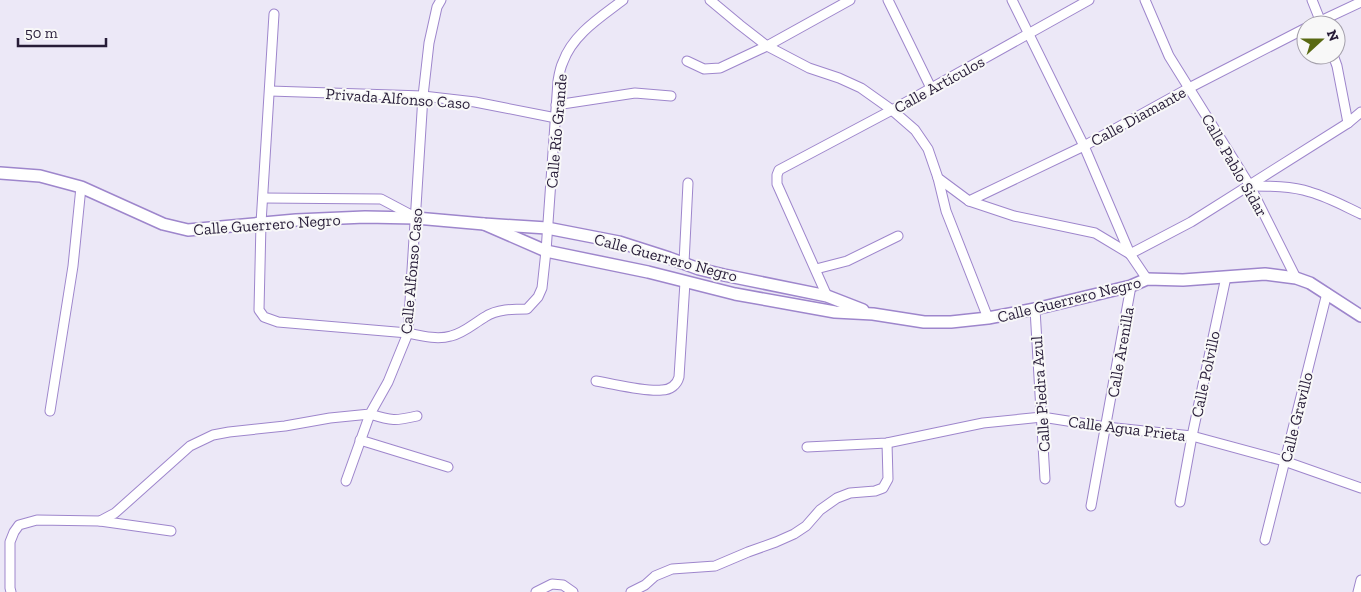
<svg xmlns="http://www.w3.org/2000/svg" width="1361" height="592" viewBox="0 0 1361 592" font-family="'Zilla Slab',serif">
<style>
.lines{fill:none;stroke-linecap:round;stroke-linejoin:round}
.minor-casing{stroke:#9e86cc;stroke-width:11}
.tertiary-casing{stroke:#9e86cc;stroke-width:14}
.minor{stroke:#fff;stroke-width:9}
.tertiary{stroke:#fff;stroke-width:11}
.labels{text-anchor:middle;stroke-width:4;stroke-linejoin:round;paint-order:stroke}
.street-label{font-size:16px;fill:#271c38;stroke:#f8f8f8}
</style>
<rect width="100%" height="100%" fill="#ece8f7"/>
<g class="lines">
<defs>
<g id="minor">
<polyline points="710,0 740,25 767,46 809,68 839,78 861,88 892,110 915,130 928,149 938,178 969,201 1014,216 1095,233 1130,254"/>
<polyline points="888,0 931,88"/>
<polyline points="1012,0 1084,146 1130,254 1147,279"/>
<polyline points="1145,0 1169,56 1250,186 1296,278"/>
<polyline points="1312,0 1322,25"/>
<path d="M274,14L261,223L259,310L264,317L278,322L408,333C422,336 437,340 451,336C464,333 473,324 485,317C497,309 513,309 527,309L538,297L542,288L546,251L558,81C559,75 560,68 563,62C573,34 601,17 623,0"/>
<polyline points="1312,25 1361,2"/>
<polyline points="1333,55 1337,66 1348,123"/>
<polyline points="687,61 704,69 720,68 767,46 850,0"/>
<polyline points="270,91 423,96 475,102 556,118"/>
<polyline points="556,105 635,93 671,96"/>
<polyline points="938,178 946,211 988,318"/>
<path d="M1250,186C1269,186 1292,186 1310,192C1328,197 1344,206 1361,214"/>
<polyline points="263,198 381,199 415,217"/>
<polyline points="969,201 1084,146 1189,88 1306,28"/>
<polyline points="1130,254 1191,222 1348,123 1361,112"/>
<polyline points="684,263 688,183"/>
<polyline points="816,269 847,261 898,236"/>
<polyline points="827,296 777,184 777,175 779,170 892,110 1089,0"/>
<polyline points="1035,309 1045,479"/>
<path d="M596,381C615,384 644,392 662,390C670,390 677,385 679,377L685,282"/>
<polyline points="50,411 73,266 81,187"/>
<polyline points="360,440 448,467"/>
<polyline points="807,447 887,443 983,423 1042,417 1106,427 1192,436 1284,461 1361,488"/>
<path d="M346,481L370,414C392,421 395,421 417,416"/>
<polyline points="1180,502 1192,436 1226,277"/>
<polyline points="1091,506 1131,286"/>
<polyline points="100,521 171,531"/>
<polyline points="1265,540 1327,293"/>
<polyline points="11,592 10,588 10,542 14,532 19,525 37,520 100,521 115,513 190,446 213,435 229,432 285,426 330,418 370,414 388,382 408,333 423,96 429,43 437,7 441,0"/>
<polyline points="536,592 552,584 563,585 573,592"/>
<polyline points="631,592 645,585 655,576 672,569 715,566 748,552 776,542 794,534 806,526 820,510 837,498 850,493 875,491 883,488 888,479 887,443"/>
<polyline points="1358,592 1361,580"/>
</g>
<g id="tertiary">
<polyline points="0,173 40,176 81,187 163,224 188,230 296,220 365,217 416,218 484,224 547,228 619,242 669,258 699,269 724,275 827,296 863,310"/>
<polyline points="484,224 546,251 648,272 735,294 835,312 873,314 924,322 951,322 988,318 1035,309 1131,286 1147,279 1183,280 1265,274 1296,278 1310,283 1361,316"/>
</g>
</defs>
<use href="#minor" class="minor-casing"/>
<use href="#tertiary" class="tertiary-casing"/>
<use href="#minor" class="minor"/>
<use href="#tertiary" class="tertiary"/>
</g>
<g class="labels">
<g class="street-label">
<text transform="translate(939 84) rotate(-29)" y="6">Calle Artículos</text>
<text transform="translate(398 98) rotate(4)" y="6">Privada Alfonso Caso</text>
<text transform="translate(1138 116) rotate(-29)" y="6">Calle Diamante</text>
<text transform="translate(556 131) rotate(-85)" y="6">Calle Río Grande</text>
<text transform="translate(1235 165) rotate(60)" y="6">Calle Pablo Sidar</text>
<text transform="translate(267 224) rotate(-4)" y="6">Calle Guerrero Negro</text>
<text transform="translate(666 257) rotate(15)" y="6">Calle Guerrero Negro</text>
<text transform="translate(411 271) rotate(-85)" y="6">Calle Alfonso Caso</text>
<text transform="translate(1069 299) rotate(-14)" y="6">Calle Guerrero Negro</text>
<text transform="translate(1120 352) rotate(-80)" y="6">Calle Arenilla</text>
<text transform="translate(1205 374) rotate(-78)" y="6">Calle Polvillo</text>
<text transform="translate(1040 394) rotate(-94)" y="6">Calle Piedra Azul</text>
<text transform="translate(1296 417) rotate(-76)" y="6">Calle Gravillo</text>
<text transform="translate(1127 428) rotate(7)" y="6">Calle Agua Prieta</text>
</g>
</g>
<g transform="translate(1321 40) rotate(69)"><circle r="24" fill="#f8f8f8" stroke="#a4a0ab"/>
<path d="M0-4L9 19L0 12L-9 19Z" fill="#596912"/>
<text y="-8" font-size="14" font-weight="bold" text-anchor="middle" fill="#271c38">N</text>
</g>
<path d="M18 38v8h88v-8" fill="none" stroke="#271c38" stroke-width="2.5"/>
<text x="25" y="38" font-size="15" fill="#271c38" stroke="#f8f8f8" stroke-width="4" paint-order="stroke">50 m</text>
</svg>
